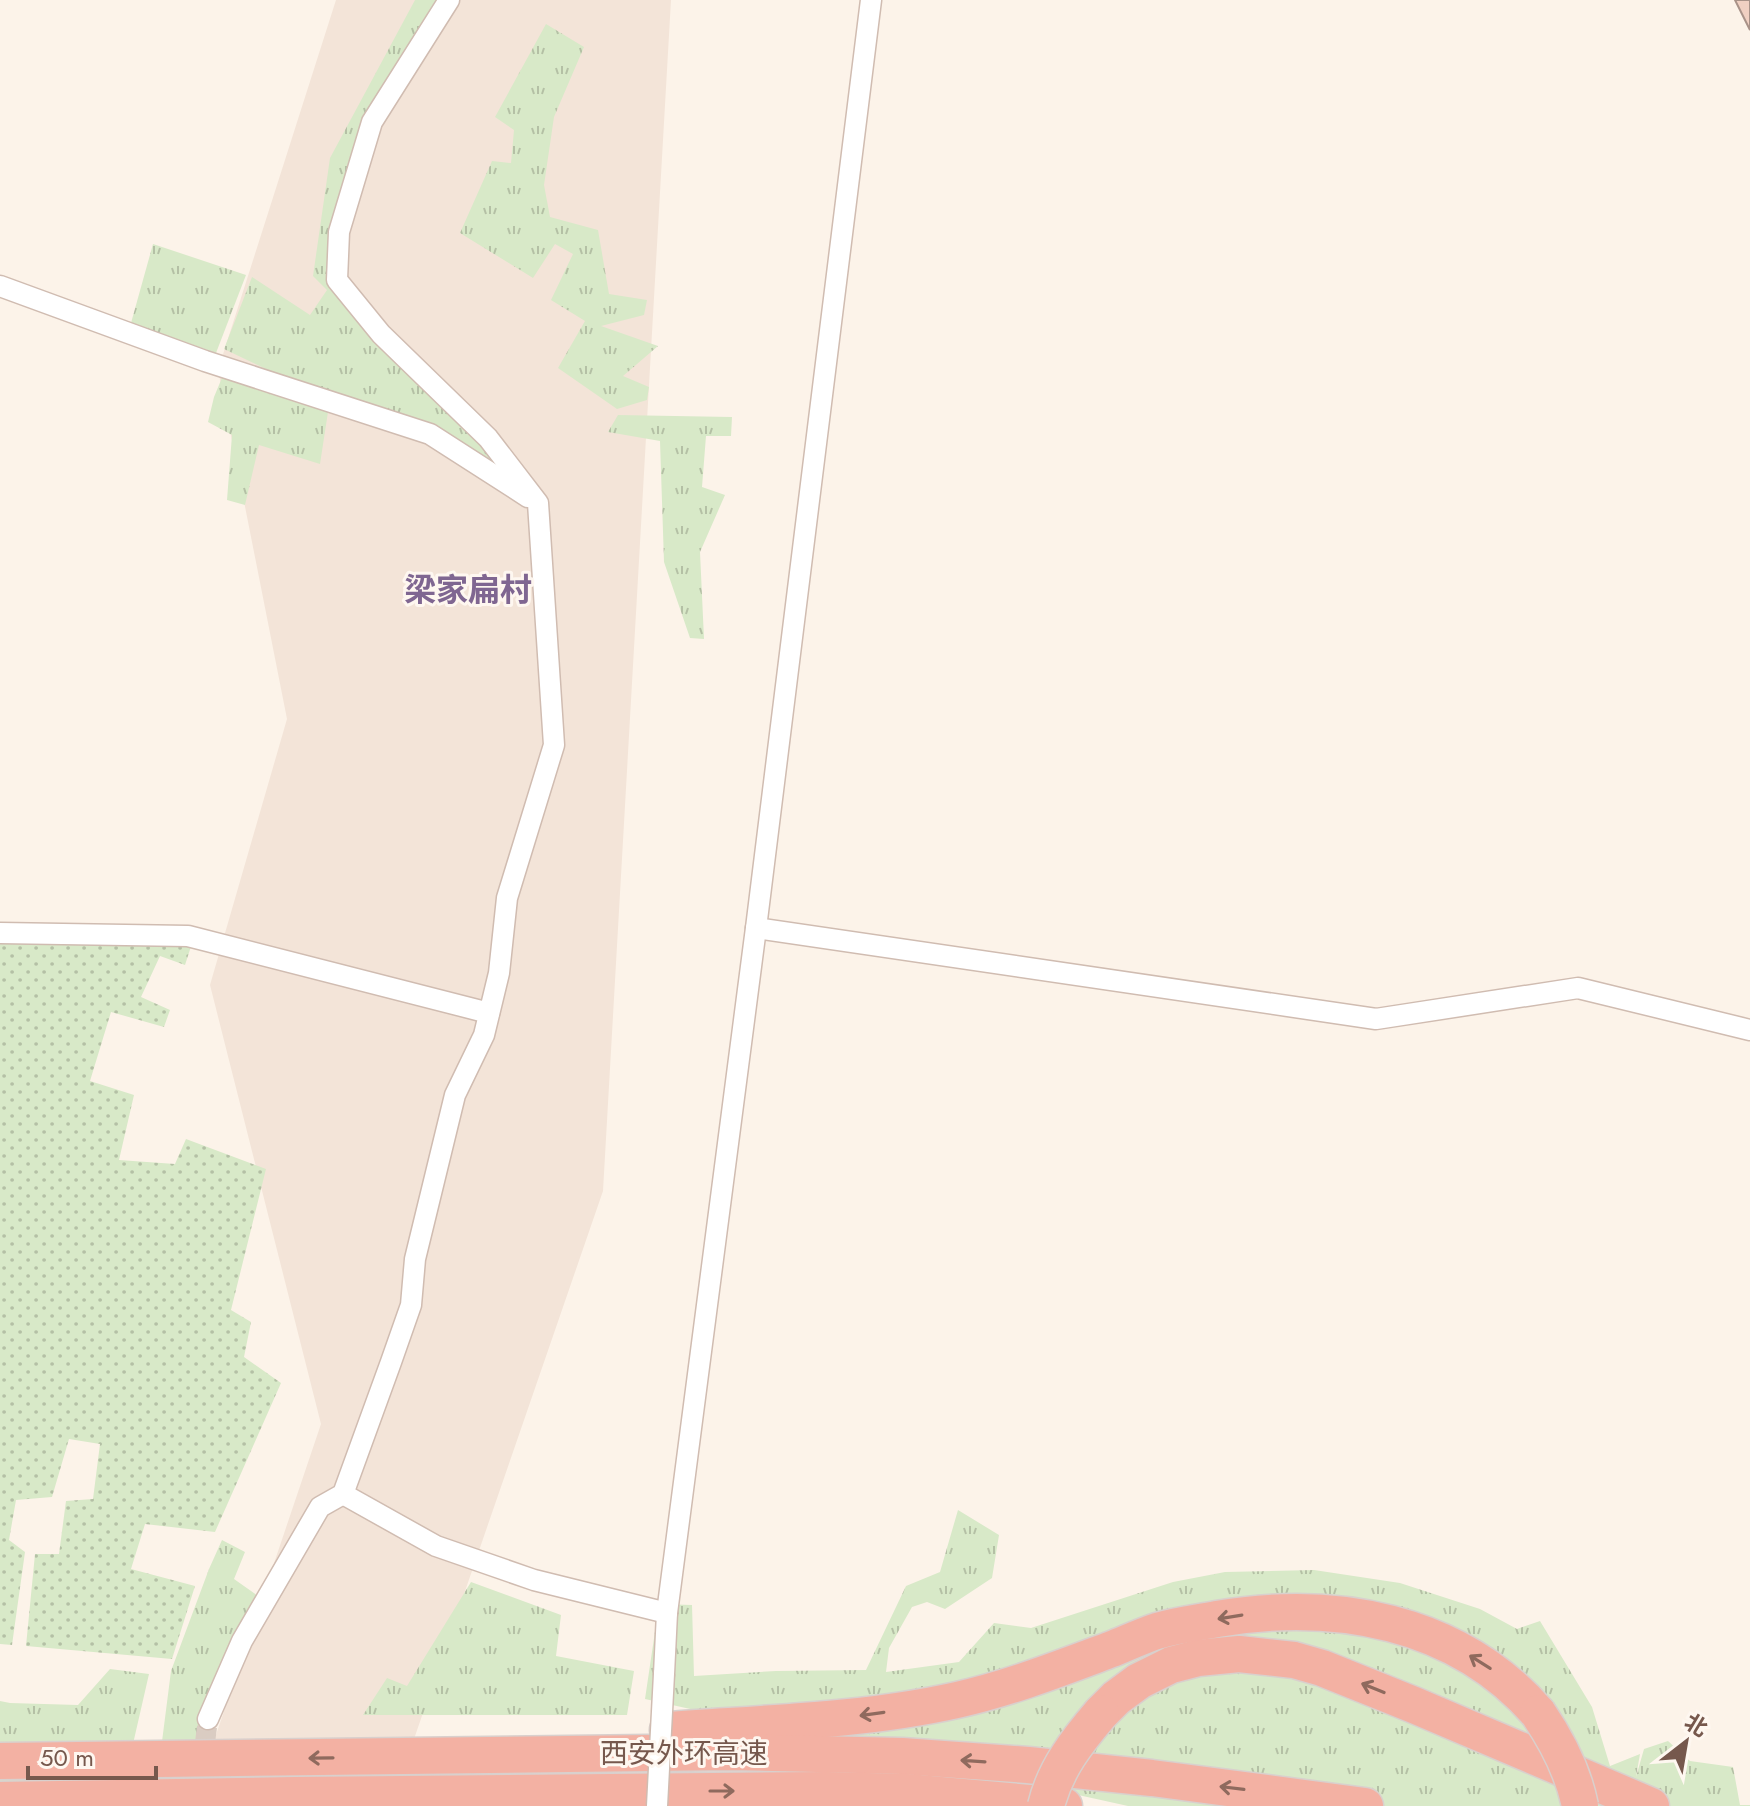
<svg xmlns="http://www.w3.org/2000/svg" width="1750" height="1806" viewBox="0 0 1750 1806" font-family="Jost,'Noto Sans SC',sans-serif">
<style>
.residential{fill:#f3e4d8}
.grass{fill:url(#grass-tufts)}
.garden{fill:url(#garden-dots)}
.building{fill:#f0d0c2;stroke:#a89288;stroke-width:2}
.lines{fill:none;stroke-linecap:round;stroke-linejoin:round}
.minor-tunnel{stroke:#daccc2;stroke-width:20;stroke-dasharray:20 10;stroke-linecap:butt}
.minor-casing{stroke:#d0bcb1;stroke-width:23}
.motorway-casing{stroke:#d9d0cd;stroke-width:39}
.minor{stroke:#fff;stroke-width:20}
.motorway{stroke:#f3b1a3;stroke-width:36}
.minor-bridge-casing{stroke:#d0bcb1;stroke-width:23;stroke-linecap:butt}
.motorway-bridge-casing{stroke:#d9d0cd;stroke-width:39;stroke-linecap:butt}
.minor-bridge{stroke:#fff;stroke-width:20}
.motorway-bridge{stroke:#f3b1a3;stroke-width:36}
.oneway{stroke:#8f6a5e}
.labels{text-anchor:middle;stroke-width:6;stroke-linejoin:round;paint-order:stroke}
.street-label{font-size:28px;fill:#76584d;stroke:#fef7f0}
.quarter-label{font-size:32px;font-weight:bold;fill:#7f6691;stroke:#fef7f0}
</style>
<defs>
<pattern id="grass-tufts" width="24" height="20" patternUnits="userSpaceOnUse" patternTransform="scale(2)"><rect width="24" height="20" fill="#d8e9c8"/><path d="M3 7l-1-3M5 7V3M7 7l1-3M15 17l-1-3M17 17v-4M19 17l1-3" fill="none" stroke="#b4c0a5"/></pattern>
<pattern id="garden-dots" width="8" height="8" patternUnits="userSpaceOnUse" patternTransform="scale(2)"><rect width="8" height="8" fill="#d8e9c8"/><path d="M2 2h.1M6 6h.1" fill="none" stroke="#b4c0a5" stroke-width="1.8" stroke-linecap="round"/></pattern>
</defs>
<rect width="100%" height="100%" fill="#fcf3e9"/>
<polygon class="residential" points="336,0 671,0 603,1191 404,1768 430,1806 192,1806 321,1424 210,985 287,719 218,370"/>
<g class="grass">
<polygon points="415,0 448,0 425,20 395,65 358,143 334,255 359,313 527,490 431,429 350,409 224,349 252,277 310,315 327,290 313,276 330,158"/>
<polygon points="546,24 584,47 554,117 544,185 550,217 598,230 609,294 647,300 644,315 601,326 658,346 623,376 649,387 647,400 617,409 558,368 585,321 551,300 573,254 555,244 533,278 460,233 492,161 511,163 514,130 495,117"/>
<polygon points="153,244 246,275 216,353 131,323"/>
<polygon points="229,361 328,412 320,464 259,445 245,505 227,500 232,435 208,422 214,397"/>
<polygon points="618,415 732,417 731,436 706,436 702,487 725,495 700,552 704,639 690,638 664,562 660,441 608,432"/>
<polygon points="958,1510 999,1535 992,1578 945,1609 927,1602 912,1607 889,1648 886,1672 959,1662 994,1623 1031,1628 1173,1582 1225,1572 1314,1570 1400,1583 1480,1609 1517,1629 1540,1621 1592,1707 1610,1766 1640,1754 1636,1777 1644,1749 1668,1741 1690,1761 1733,1767 1740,1805 1750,1805 1750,1806 1128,1806 645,1699 657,1618 661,1604 692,1605 694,1676 776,1671 866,1670 906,1586 940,1572"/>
<polygon points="222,1540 245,1552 234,1579 265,1601 222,1670 195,1806 0,1806 0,1701 10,1703 78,1705 110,1669 149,1674 130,1757 159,1765 171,1671 209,1569"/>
<polygon points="471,1582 561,1615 556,1656 634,1671 627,1715 363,1715 387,1678 407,1686"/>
</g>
<polygon class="garden" points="0,930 195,934 185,965 160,956 141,997 170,1010 164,1027 111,1012 90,1081 134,1095 119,1160 175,1164 186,1139 266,1169 231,1310 251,1322 244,1357 281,1383 215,1532 145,1524 131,1569 195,1586 172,1659 26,1646 35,1554 59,1554 66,1501 93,1499 100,1444 69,1439 52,1497 16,1500 9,1540 25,1552 12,1645 0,1644"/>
<polygon class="building" points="1735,0 1750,0 1750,30"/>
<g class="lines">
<polyline class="minor-tunnel" points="197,1806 208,1719"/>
<defs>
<g id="minor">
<polyline points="0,286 205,361 430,434 528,497"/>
<polyline points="756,928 1376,1019 1578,988 1750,1030"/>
<polyline points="0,933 188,936 489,1013"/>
<polyline points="343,1494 436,1546 534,1580 667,1613"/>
<polyline points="664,1674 667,1613 756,928 871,0"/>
<polyline points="208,1719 242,1641 320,1507 343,1494 391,1362 411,1305 415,1259 455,1095 484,1035 499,973 507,898 554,745 538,503 488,438 381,334 337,280 339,232 372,122 449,0"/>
</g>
<g id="motorway">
<polyline points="1101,1713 1116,1698 1139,1681 1171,1665 1198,1658 1239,1654 1294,1660 1322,1668 1414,1705 1651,1806"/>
<path d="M668,1730C764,1723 863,1721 957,1700C1010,1688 1061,1668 1112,1649C1127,1643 1142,1636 1157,1631C1177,1625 1196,1623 1217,1619C1334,1599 1457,1620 1538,1713"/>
<polyline points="0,1761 731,1752 902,1756 1028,1765 1152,1778 1365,1806"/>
<polyline points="0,1800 295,1795 827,1790 907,1792 1064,1806"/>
</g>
</defs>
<use href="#minor" class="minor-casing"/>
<use href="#motorway" class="motorway-casing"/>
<use href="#minor" class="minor"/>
<use href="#motorway" class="motorway"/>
<defs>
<polyline id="minor-bridge" points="657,1806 664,1674"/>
<g id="motorway-bridge">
<path d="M1538,1713C1558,1742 1573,1771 1580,1806"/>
<path d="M1046,1806C1055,1769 1077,1741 1101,1713"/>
</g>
</defs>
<use href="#minor-bridge" class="minor-bridge-casing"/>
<use href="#motorway-bridge" class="motorway-bridge-casing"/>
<use href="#minor-bridge" class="minor-bridge"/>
<use href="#motorway-bridge" class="motorway-bridge"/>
</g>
<defs><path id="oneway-shaft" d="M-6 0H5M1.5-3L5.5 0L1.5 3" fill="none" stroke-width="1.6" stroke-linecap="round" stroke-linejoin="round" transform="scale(2)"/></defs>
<g class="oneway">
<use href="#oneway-shaft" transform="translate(1230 1617) rotate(171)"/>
<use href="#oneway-shaft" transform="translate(1480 1662) rotate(-148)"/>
<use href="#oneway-shaft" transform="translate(1373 1688) rotate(-158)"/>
<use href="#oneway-shaft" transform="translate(872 1714) rotate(172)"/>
<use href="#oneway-shaft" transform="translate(321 1758) rotate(179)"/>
<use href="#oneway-shaft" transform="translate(973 1761) rotate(-176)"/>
<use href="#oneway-shaft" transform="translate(1232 1788) rotate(-173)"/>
<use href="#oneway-shaft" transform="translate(722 1791)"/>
</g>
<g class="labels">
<g class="street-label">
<text x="684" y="1763">西安外环高速</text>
</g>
<g class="quarter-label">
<text x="468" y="601">梁家扁村</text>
</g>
</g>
<g transform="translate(1686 1742) rotate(31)" stroke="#fef7f0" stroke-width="6" paint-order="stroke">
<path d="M0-6L14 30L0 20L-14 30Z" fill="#76584d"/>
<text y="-12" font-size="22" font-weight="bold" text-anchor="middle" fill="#76584d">北</text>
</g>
<path d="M28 1766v12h128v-12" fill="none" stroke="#76584d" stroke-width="4"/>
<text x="40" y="1766" font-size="24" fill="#76584d" stroke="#fef7f0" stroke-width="6" paint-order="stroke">50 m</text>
</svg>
